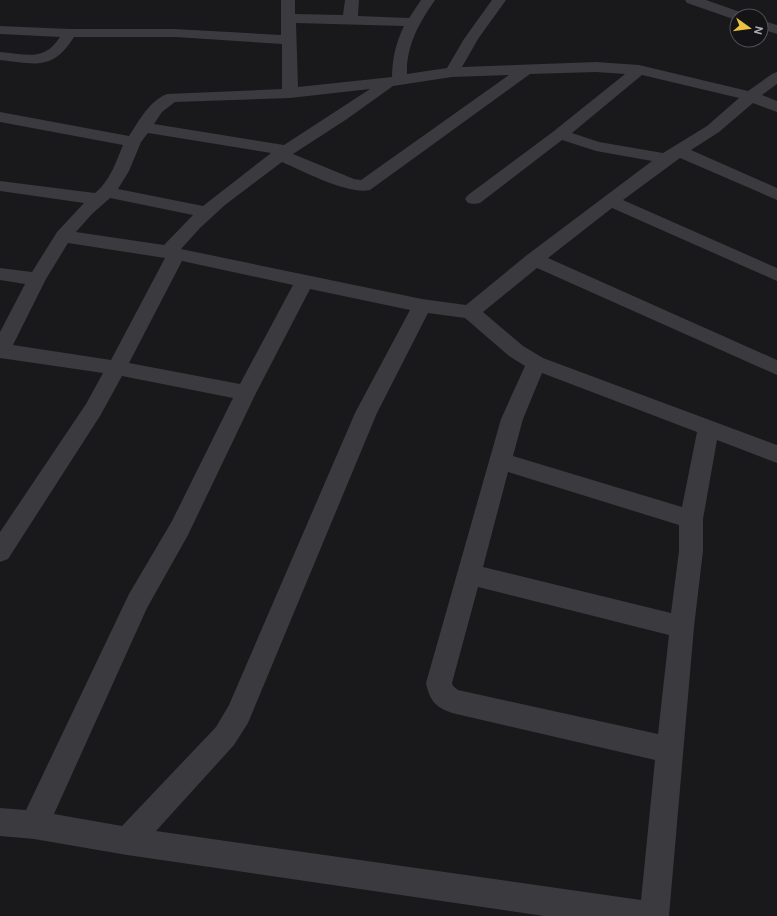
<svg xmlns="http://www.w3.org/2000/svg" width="777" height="916" viewBox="0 0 777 916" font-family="'DM Sans',sans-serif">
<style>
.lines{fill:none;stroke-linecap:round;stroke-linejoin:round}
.minor{fill:#3a3a3f;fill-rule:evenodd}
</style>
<rect width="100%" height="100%" fill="#19181a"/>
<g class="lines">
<g class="minor">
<path d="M281,0H295V14L343,15L345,0H359L358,16L409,18L421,0H435C419,23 406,46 407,74L447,68L464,39L492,0H506L478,39L462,67L596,62L639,65L748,91L772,74L777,72V84L762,95L777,101V112L753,103L719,132L691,150L777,188V200L680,158L623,200L777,268V281L612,208L548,258L777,360V375L537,268L483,312L523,346L543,358L777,445V463L717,440L703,519V551L694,627L669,916H544L127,855L34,839L0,836V808L26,810L129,594L172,521L233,398L122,376L100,416L8,559L0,562V532L86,404L103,373L0,358V332L25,284L0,280V268L32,272L57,232L84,203L0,191V181L95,193C110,181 116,162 123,145L0,122V112L129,136C139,121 149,101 167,94L282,89V44L175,37H74C53,71 35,64 0,60V52C26,54 44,62 60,37L0,34V26L70,29H175L281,35ZM296,23L404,26C396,42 392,59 392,77L298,87ZM596,72L625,74L554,131L468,195L465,199L468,203L474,204L480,203L562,140L596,151L652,161L527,255L466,305L422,299L181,249L200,228L225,205L282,162C303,171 348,195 370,190L530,74ZM509,75L361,180L354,179L293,154L347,119L393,86L452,77ZM642,75L739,98L707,126L663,153L599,142L572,133ZM370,89L284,145L154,124L162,112L175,102L290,98ZM148,133L271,153L203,206L118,189L129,171L141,142ZM110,198L193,215L164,245L76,232L92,214ZM68,243L165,258L111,360L13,345L46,279ZM182,261L293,285L240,384L129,363ZM310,289L410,310L355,413L229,705L216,727L122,826L54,814L147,608L188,535L256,393ZM428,313L465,318L509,356L525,366L501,419L426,683C430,701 435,707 452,713L655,760L641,900L156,831L234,745L248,723L377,413ZM542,373L697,432L682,507L513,456L523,419ZM508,472L679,525V551L671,613L483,567ZM478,587L669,635L658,734L458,690L453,686L452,683Z"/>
<polygon points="685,0 706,0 743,13 745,16 737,16 737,20 733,19 687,3"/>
<polygon points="761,20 777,25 777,34 761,29"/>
</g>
</g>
<g transform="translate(749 28) rotate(104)"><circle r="19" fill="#141315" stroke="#505157"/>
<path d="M0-3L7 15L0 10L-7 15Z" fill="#e9c241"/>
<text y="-6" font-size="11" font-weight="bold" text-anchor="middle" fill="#abaeb9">N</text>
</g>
</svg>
